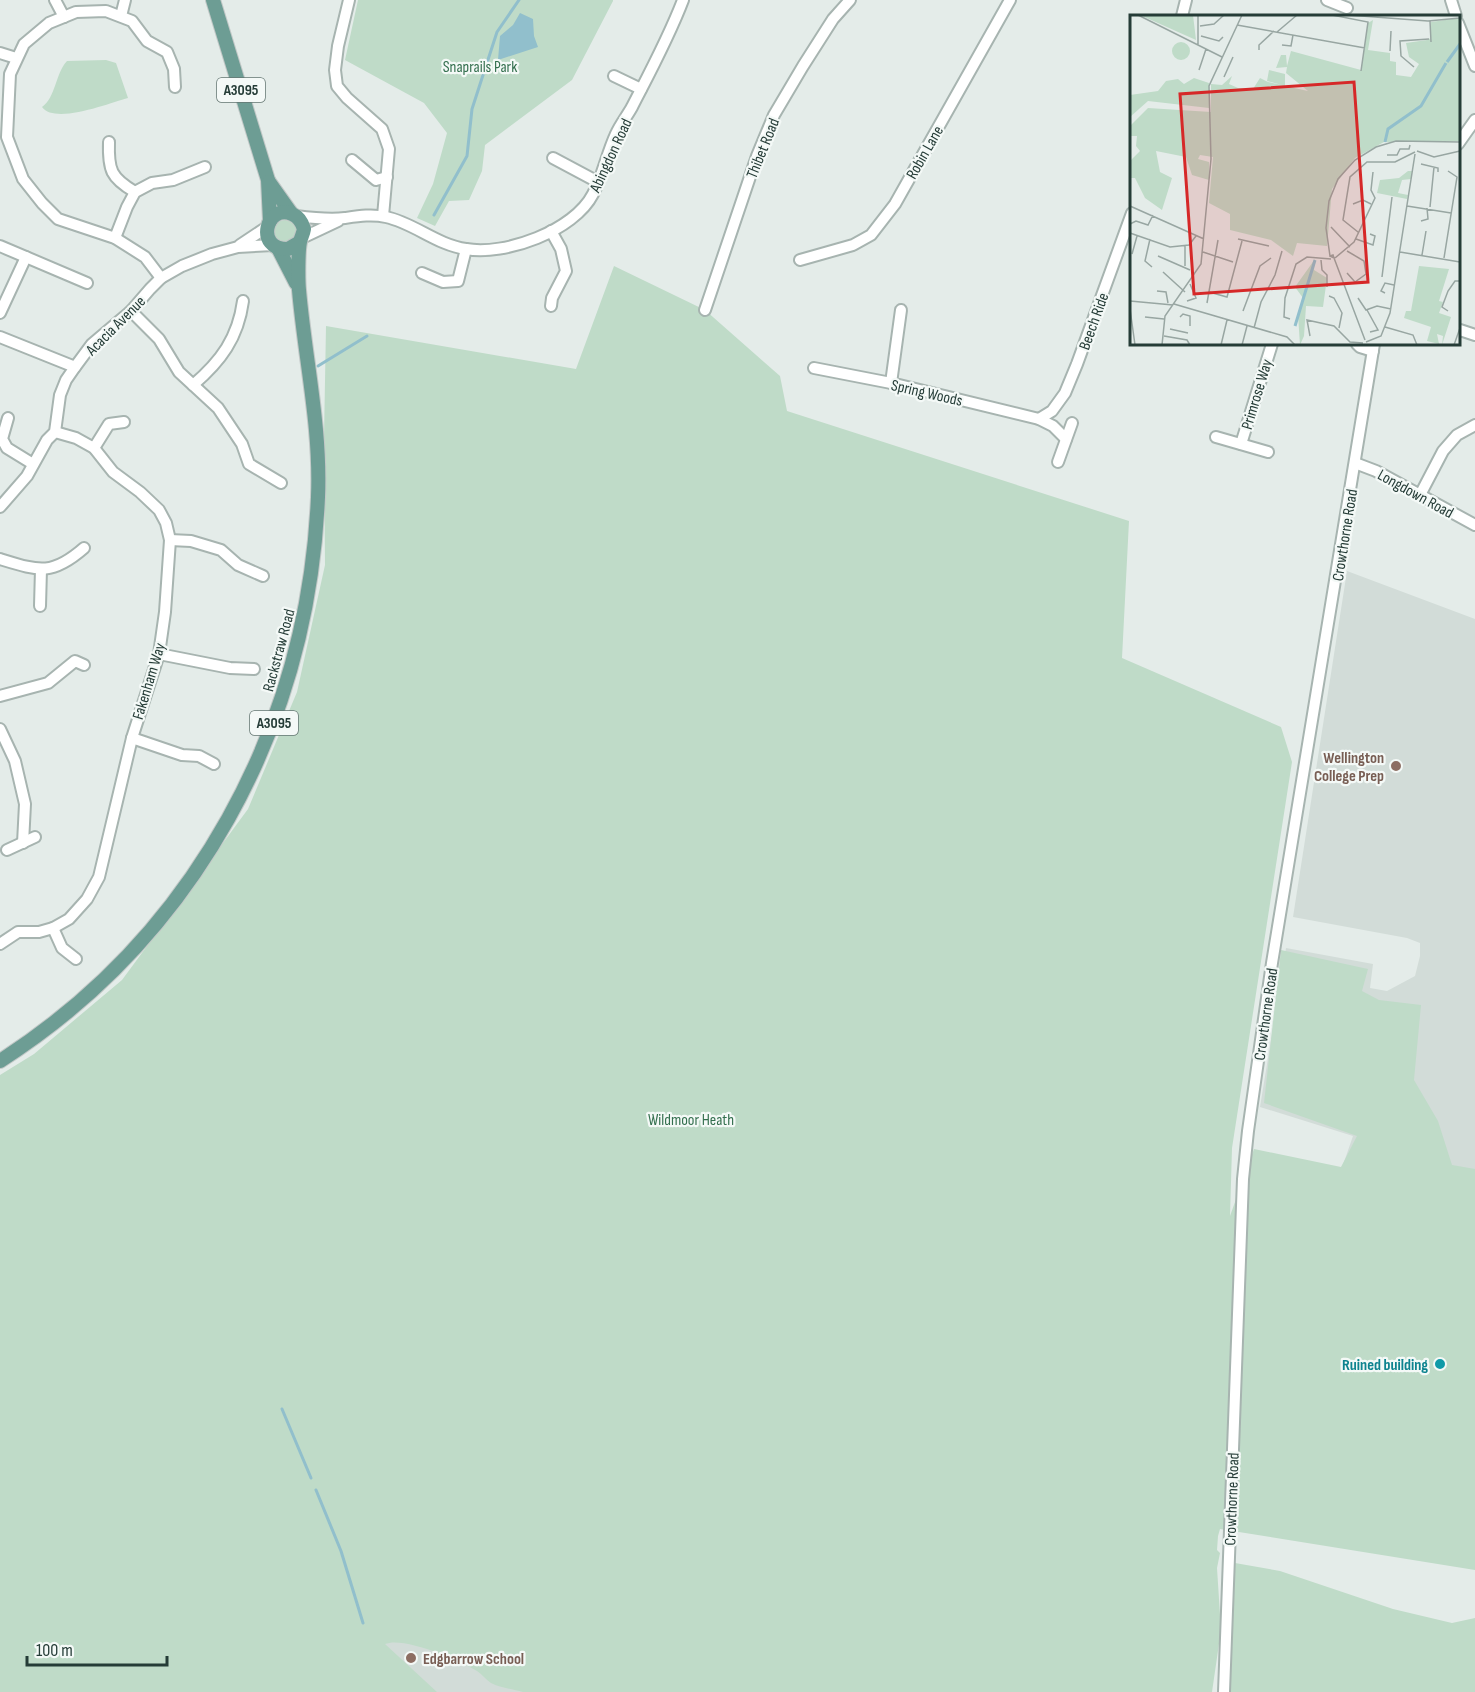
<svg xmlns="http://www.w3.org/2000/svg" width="1475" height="1692" viewBox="0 0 1475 1692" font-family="'Sofia Sans Condensed',sans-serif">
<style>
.built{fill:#d2dcd8}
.green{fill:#bfdbc8}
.water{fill:#91bfcc}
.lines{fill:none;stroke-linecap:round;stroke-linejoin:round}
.stream{stroke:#91bfcc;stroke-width:3}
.minor-casing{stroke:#a7b4b0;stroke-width:14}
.major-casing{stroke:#c2c8c7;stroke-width:16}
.minor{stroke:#fff;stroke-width:10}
.major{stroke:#6d9d94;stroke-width:14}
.education-dot{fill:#8d6e63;stroke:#f4f9f7;stroke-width:2}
.culture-dot{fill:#0f9aa8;stroke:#f4f9f7;stroke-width:2}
.labels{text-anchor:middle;stroke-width:4.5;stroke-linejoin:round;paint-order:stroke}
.shield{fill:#f4f9f7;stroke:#637571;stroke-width:1.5}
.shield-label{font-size:15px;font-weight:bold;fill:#253c37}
.park-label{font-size:16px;fill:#336f4e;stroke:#f4f9f7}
.street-label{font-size:16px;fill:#253c37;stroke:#f4f9f7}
.education-label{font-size:16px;font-weight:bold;fill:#785e54;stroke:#f4f9f7;text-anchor:end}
.culture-label{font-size:16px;font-weight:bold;fill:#0d838f;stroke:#f4f9f7;text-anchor:end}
.inset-river{fill:none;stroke:#91bfcc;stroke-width:3}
.inset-road{fill:none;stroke:#98a6a2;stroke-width:1.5}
.view{fill:#d62828;fill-opacity:0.15;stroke:#d62828;stroke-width:3}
.inset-edge{fill:none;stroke:#253c37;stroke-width:3}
</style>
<rect width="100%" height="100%" fill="#e4ece9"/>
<g class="built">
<polygon points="1347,571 1475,619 1475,1217 1344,1162 1353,1136 1260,1107 1286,948 1373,964 1370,988 1387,991 1415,976 1420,956 1420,943 1407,938 1293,917"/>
<polygon points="364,1624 573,1692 342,1692"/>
</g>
<g class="green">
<polygon points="358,0 613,0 613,1 572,80 485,145 482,171 469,200 449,201 435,226 417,218 433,184 447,133 424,103 345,60"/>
<path d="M106,60L116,63L128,98C109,103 55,125 42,107C56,97 55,74 67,61Z"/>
<circle cx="285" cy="232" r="12"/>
<path d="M614,266L705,310L780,376L787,411L1129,521L1122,658L1281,727L1292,762L1232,1148L1230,1216L1254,1149L1341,1167L1357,1136L1264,1103L1281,950L1368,969L1362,991L1379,1000L1421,1005L1414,1080L1438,1121L1452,1165L1475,1169V1570L1220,1529L1218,1536L1217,1550L1220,1553L1217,1568L1221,1630L1212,1692H523C513,1689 500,1688 491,1683C486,1680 482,1674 477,1671C460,1660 403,1636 385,1644L437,1692H0V1075L34,1054L122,980L248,809L297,692L325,565L324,437L326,326L576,369Z"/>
<polygon points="1235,1563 1280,1571 1393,1609 1452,1623 1475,1618 1475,1692 1228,1692"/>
</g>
<polygon class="water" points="520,13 533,19 534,36 538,47 498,60 500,36 513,25"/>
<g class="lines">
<g class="stream">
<polyline points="434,215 467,156 472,109 497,32 519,0"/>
<polyline points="318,366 367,336"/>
<polyline points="282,1409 311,1478"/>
<polyline points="316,1490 341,1551 363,1623"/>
</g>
<defs>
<g id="minor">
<polyline points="55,0 64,17"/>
<polyline points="349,0 338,46 335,70 337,86 347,98 382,129 389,149 383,216"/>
<polyline points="1327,0 1347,8"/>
<polyline points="1451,0 1456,16"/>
<polyline points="121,16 125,0"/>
<polyline points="1182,16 1186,0"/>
<polyline points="1458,23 1475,66"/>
<polyline points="0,53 16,58"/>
<polyline points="614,76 641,89"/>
<path d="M109,142C108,170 111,178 135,192"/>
<polyline points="1458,144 1475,120"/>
<polyline points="553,158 598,182"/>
<polyline points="352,160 376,180 387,177"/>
<path d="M296,216C312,218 329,220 345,218C359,216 372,214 386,217C414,223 437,245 466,249C505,256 574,231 593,194C603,175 607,153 616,134C620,125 627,116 632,107C650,72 669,37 683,0"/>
<polyline points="551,231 561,249 566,271 552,298 551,306"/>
<polyline points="115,238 127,207 135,192 152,183 173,180 205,167"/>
<polyline points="302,238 338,221"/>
<polyline points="240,245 267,227"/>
<polyline points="0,246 87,283"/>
<polyline points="800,260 853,245 871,235 895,204 1010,0"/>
<polyline points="422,273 443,282 458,281 466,249"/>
<polyline points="161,278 145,257 115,238 58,219 42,203 23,179 7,137 10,74 24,44 49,23 76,12 106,11 132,21 147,41 167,52 174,69 175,87"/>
<polyline points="705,310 757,156 774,115 803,66 833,19 850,0"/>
<polyline points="131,311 159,339 179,372 218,408 242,444 249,464 281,483"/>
<polyline points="0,313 26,257"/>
<polyline points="1460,330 1475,335"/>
<polyline points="0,337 75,367"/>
<polyline points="1357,344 1360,347 1373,351"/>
<polyline points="814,368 891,383 1039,419 1053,426 1066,439"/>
<polyline points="891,383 901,310"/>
<path d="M193,385C221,361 238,338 243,301"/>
<polyline points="8,418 2,439 7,448 33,464"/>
<polyline points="1039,419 1052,411 1065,393 1077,364 1132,213"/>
<polyline points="1216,437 1268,452"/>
<polyline points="1241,444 1272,344"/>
<polyline points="94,448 109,424 124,422"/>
<polyline points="1058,462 1072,423"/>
<polyline points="1355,463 1376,471 1475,525"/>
<polyline points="1420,495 1443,451 1457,435 1475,425"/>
<polyline points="0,507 27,476 47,440 55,432 60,395 66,380 75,367 92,344 131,311 150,289 161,278 182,266 212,254 238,247 273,245"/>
<polyline points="170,540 191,541 221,550 238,565 263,576"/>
<path d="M0,559C39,571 52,576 84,548"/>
<polyline points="40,606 41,569"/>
<polyline points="159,654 230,668 254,669"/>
<polyline points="0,696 48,683 75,661 84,665"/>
<polyline points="0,729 15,761 25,804 23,843"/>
<polyline points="132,738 182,755 199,756 214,764"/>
<polyline points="7,850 35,837"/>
<polyline points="53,928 62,948 76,959"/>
<polyline points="0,944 18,932 39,932 53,928 69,919 87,899 99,877 132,738 159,654 165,612 170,540 166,523 159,510 140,492 113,472 94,448 76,438 55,432"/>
<polyline points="1224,1692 1243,1179 1248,1131 1272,963 1374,344"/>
</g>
<g id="major">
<polyline points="213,0 268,180 270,221"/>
<polyline points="269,182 291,213"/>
<polyline points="278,248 296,283"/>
<path d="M0,1061C195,936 308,727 318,497C321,427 305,359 299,290C298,280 298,251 300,242C301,237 303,235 304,229C302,222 299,217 292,214C266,203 254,250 288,249L300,242"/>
</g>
</defs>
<use href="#minor" class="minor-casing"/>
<use href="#major" class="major-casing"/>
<use href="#minor" class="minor"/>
<use href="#major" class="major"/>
</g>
<g class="education-dot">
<circle cx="1396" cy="766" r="6"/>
<circle cx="411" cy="1658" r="6"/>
</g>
<circle class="culture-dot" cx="1440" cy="1364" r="6"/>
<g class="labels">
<g class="shield">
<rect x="217" y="78" width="48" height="24" rx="4.5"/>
<rect x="250" y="711" width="48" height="24" rx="4.5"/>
</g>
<g class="shield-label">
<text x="241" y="95">A3095</text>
<text x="274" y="728">A3095</text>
</g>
<g class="park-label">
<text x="480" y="72">Snaprails Park</text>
<text x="691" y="1125">Wildmoor Heath</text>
</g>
<g class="street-label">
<text transform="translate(762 148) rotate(-68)" y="6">Thibet Road</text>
<text transform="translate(924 152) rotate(-60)" y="6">Robin Lane</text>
<text transform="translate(610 155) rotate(-65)" y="6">Abingdon Road</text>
<text transform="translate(1093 321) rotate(-70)" y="6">Beech Ride</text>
<text transform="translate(115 325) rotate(-45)" y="6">Acacia Avenue</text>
<text transform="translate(927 392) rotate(13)" y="6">Spring Woods</text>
<text transform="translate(1256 394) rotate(-73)" y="6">Primrose Way</text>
<text transform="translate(1416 493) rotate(29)" y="6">Longdown Road</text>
<text transform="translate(1344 535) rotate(-81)" y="6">Crowthorne Road</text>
<text transform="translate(278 650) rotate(-75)" y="6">Rackstraw Road</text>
<text transform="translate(148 681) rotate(-73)" y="6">Fakenham Way</text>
<text transform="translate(1265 1014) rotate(-82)" y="6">Crowthorne Road</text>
<text transform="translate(1231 1499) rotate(-88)" y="6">Crowthorne Road</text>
</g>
<g class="education-label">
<text x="1384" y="763">Wellington<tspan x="1384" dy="18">College Prep</tspan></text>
<text x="423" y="1664" text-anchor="start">Edgbarrow School</text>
</g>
<g class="culture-label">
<text x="1428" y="1370">Ruined building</text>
</g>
</g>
<g transform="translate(1130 15)">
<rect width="330" height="330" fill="#e4ece9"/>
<path d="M10,0H63L66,25ZM328,0H330V126L254,127L225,143L202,174L197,231L167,228L163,241L141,225L100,215V199L79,188L83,142L70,140L68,144L79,147V165L62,160L56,142L26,136L30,157L42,163L32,195L15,183L5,163H0V146L10,136L6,131L7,121H0V111L18,93L81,97V69L92,70L102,61L99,69L108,73L123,74L130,63L138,67L152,70L137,66L139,55L155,59V71L178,76L156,58L157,52L146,53L151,40H156L157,51L161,36L231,55L238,8L243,5L238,35L260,38V46L266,47V60L281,62L289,49L279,42L276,28L297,25L301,23V7L329,3ZM42 36a9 9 0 1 1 18 0a9 9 0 1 1-18 0ZM64,63L79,68V93L18,86L0,102V80L28,76L36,66L48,64L54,69ZM278,156H282L281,164L272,165L268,178L278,180L277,184L247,178L250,165L269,163ZM185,244L184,255L197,263L193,292L176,291L174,321L170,330L168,300L173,283L165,272ZM289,251L319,254L309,286L313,287L309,298L321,302L312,330L313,321L307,319L309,329L297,326L301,312L274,303L276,296H281Z" fill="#bfdbc8"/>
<path class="inset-river" d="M317,47L330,29M255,127L258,114L291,91L316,48M165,311L185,245"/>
<path class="inset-road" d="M8,0L92,42M202,0L238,7L231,56M218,0L298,6L330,3M300,6L301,27M107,10L235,33M70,11L84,9L94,0M147,17L167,0M71,21L89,26L93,22M68,30V0M152,30L161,31L163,20M129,35V30L144,16M260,36L261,16M284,52L271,41L270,26L299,24M69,55L76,34M94,62L103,42M287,136L304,142L330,136M257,140H267L270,134H279L280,130M291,149L308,153V157M223,189L233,185L241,189M0,191L74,224M277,191L321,198M300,192L304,152M291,206L298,204L297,193M0,209L6,206L18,210L23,200M201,212L220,232M228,217L213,205L220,162L237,147H265L285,137M0,218L40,232L59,230L66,221M20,224L15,246L22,252M108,224L139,231M226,224L243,230L245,221L240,219M217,236L234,246L236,259L225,267L217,258M73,237L103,247M270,237L330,247M2,239L7,221M292,240L296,216M28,241L60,255M200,241L204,243L203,240L200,241L196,213L199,186L208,164L225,145L246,132L266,126L330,127M204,243L235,325M205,243L224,227L245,183L241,175L243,157M314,243L327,162L318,156M191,245L192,255L197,260V272M55,251V230M33,257L55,277M252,262L262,182M27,276L36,277L38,288M79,277L97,282L112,226M255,278L251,276L255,268L264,270M199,281L204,283L212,298L209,313M228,283L236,295L247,291L261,294M0,286L43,290M57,286L66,283L60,269M77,288L88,225M44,289L157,322L165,330M0,294L5,330M237,295L248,315L240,317M113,296L130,251L141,243M318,296L312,292L318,276L325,266H330M15,302L34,304M50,302L53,299L60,301V311M160,304L154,302L155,283L166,249L177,242L201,244M255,312L283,320L287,330M124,313L131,287L145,260L152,236M40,314L58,318M34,321L57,325L60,330M180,321L177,305L204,311L220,327L233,328M236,327L251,321L260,298L285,139M32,330L35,301L71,249L81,144L79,71L112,0M91,330L97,305M112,330L117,311M324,330L330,313"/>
<path class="view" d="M224,67L238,267L64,279L50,79Z"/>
<rect width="330" height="330" class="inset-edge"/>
</g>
<path d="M27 1656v9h140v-9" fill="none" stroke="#253c37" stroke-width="3"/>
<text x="36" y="1656" font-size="18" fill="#253c37" stroke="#f4f9f7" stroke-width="4.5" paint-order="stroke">100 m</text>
</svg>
